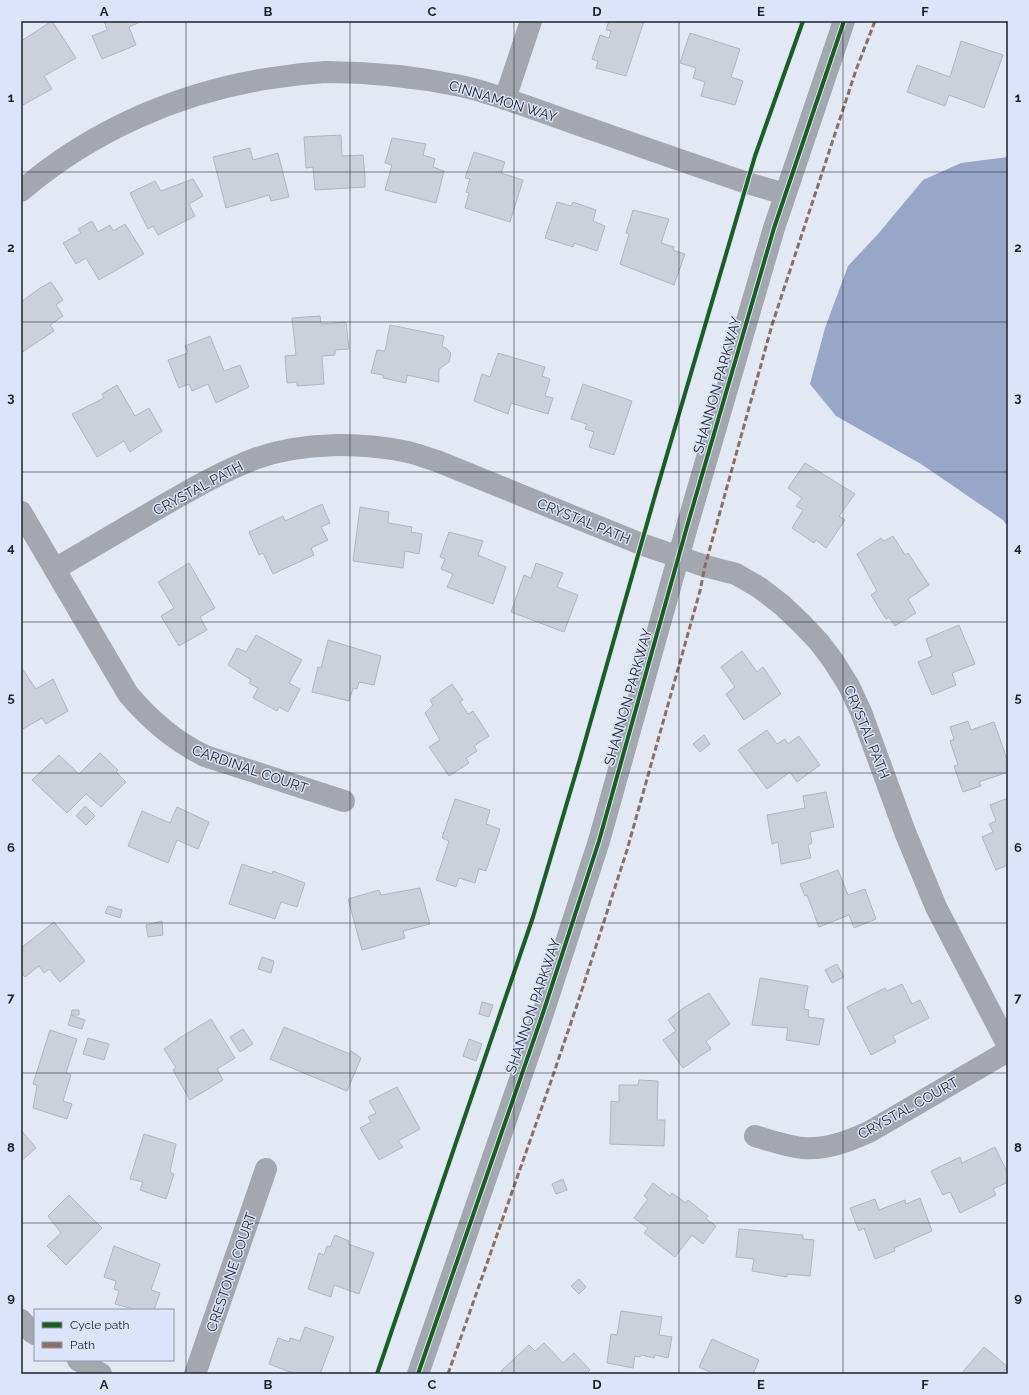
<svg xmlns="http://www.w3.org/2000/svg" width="1029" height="1395" viewBox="0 0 1029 1395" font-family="Raleway,sans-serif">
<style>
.water{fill:#98a6c8}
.building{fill:#cbd0db;stroke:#b2b6c1}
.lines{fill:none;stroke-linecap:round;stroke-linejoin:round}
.street{stroke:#a4a7af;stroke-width:22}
.secondary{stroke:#a2a7b0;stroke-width:22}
.quiet{stroke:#8d6e63;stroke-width:3;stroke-dasharray:6 3;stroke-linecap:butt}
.cycleway-casing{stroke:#dbe4fb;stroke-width:6}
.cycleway{stroke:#1b5e20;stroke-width:4}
.grid{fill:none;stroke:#1c202a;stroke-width:1;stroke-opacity:0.55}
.labels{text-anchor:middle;stroke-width:3;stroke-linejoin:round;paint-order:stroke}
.street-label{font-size:14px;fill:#1c202a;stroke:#dbe4fb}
.neatline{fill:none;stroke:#1c202a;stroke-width:1.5}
.grid-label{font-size:13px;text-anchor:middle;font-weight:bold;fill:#1c202a}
</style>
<rect width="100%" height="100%" fill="#e2e8f4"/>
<polygon class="water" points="1008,157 1008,527 1003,520 921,464 836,416 810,384 825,328 848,266 878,234 923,180 961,163"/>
<g class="building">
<polygon points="52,21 76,58 44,76 52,89 21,106 21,41"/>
<polygon points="104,21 142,21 129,27 136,45 102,59 92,36 107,30"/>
<polygon points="609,21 644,21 626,76 596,68 598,61 592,59 600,35 609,38 611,31 606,30"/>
<polygon points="690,33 740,49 731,77 743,81 735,105 701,96 705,82 693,78 696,68 680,63"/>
<polygon points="961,41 1003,55 984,108 949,95 945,106 907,92 917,65 950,77"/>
<polygon points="341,135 342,156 363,155 365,177 365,187 315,190 313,167 306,168 304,137"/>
<polygon points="392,138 426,144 423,155 435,159 433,167 444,171 436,203 385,190 392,165 385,163"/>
<polygon points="250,148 253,160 278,153 289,197 271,201 269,195 226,208 213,157"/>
<polygon points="474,152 505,162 501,173 523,180 510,222 465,208 469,193 466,192 470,179 465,178"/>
<polygon points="193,179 203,196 189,204 195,216 158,235 153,226 148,229 130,193 155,181 161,191"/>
<polygon points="557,202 571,206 573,202 596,210 593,221 605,226 597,251 574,243 573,247 545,238"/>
<polygon points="633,210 669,219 661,243 674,247 673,250 685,254 674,285 620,264 629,234 626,233"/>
<polygon points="92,221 98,232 110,225 113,231 125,224 144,254 99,280 86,258 76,264 63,243 81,233 78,229"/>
<polygon points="51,282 63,300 56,305 63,316 50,325 54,331 21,353 21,302 40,288"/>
<polygon points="320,316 321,324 346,322 349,349 335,350 335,355 322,356 324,384 297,386 297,382 287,383 285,356 296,355 292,318"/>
<polygon points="390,325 444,336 442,347 446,348 451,353 449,362 439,369 439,382 407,375 406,383 383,378 383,375 371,373 377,350 385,351"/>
<polygon points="210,336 224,371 240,365 249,387 216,403 208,384 192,391 189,384 179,388 168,360 188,353 185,346"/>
<polygon points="498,353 545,367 542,376 550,379 545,396 553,398 548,414 511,403 508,414 474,401 482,374 490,377"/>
<polygon points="583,384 632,401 614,455 589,447 594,432 585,429 587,424 571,419"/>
<polygon points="117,385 135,416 149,408 162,431 130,452 124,441 97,457 72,414 104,398 102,394"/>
<polygon points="805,463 855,494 839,516 845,520 826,548 816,540 814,543 792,528 803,510 796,506 802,498 788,488"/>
<polygon points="322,504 330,523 321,527 328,540 311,548 314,555 273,574 263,553 259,555 249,532 283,516 285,521"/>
<polygon points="360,507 389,512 388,523 412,527 411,532 422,534 419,554 405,551 403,568 353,561"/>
<polygon points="449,532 483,541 478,555 506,567 493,604 447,587 453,574 441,569 445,559 440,557"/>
<polygon points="893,536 905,555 908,553 929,585 908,599 916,613 895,626 889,617 886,619 871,595 877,591 857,554 881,538 884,541"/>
<polygon points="189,563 215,608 200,617 207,630 179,646 161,616 174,608 158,582"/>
<polygon points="536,563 563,573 557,587 578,595 564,632 511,612 524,575 531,578"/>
<polygon points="959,625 975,664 952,673 956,685 932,695 918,662 932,656 926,639"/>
<polygon points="256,635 302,660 289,683 300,689 288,712 279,707 277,711 253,698 258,688 249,683 251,680 228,665 237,648 246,652"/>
<polygon points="328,640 381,656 374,685 359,682 357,689 353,688 349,701 312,692 318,667 321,668"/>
<polygon points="742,651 757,672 763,667 781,694 744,720 726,694 735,687 721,667"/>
<polygon points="21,667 36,689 53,679 68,711 46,724 42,718 21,730"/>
<polygon points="452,684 463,700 460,702 468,714 473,711 489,736 474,746 477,751 466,758 469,763 449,776 429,747 440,740 425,713 433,705 430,700"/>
<polygon points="968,721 971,730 994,722 1008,762 1008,772 979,782 981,786 963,792 954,766 958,765 950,741 954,739 950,727"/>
<polygon points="767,730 777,744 785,739 788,744 799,736 820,765 797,782 790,772 767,789 738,750"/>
<polygon points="704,735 710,744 700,752 693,744"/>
<polygon points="100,753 118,770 116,772 126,782 101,807 86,794 67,813 32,780 59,755 79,774"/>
<polygon points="826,792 834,827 810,832 812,843 808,845 811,858 781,864 778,842 772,844 767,815 805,808 803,796"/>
<polygon points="1008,798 1008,865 996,870 982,837 993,832 989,824 996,821 990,805"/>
<polygon points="455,799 490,810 486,824 500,829 486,871 479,869 475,883 459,878 456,887 436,880 449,841 442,838"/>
<polygon points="85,806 95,816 86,825 76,816"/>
<polygon points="177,807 209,822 198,849 177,840 168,863 128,846 142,811 170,823"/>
<polygon points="242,864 272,874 273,871 305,883 297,907 281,902 275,919 229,904"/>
<polygon points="838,870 848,895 865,889 876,919 854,928 849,915 819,927 807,895 805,896 800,884"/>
<polygon points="420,888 430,924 403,931 405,938 362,950 348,899 379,890 381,895"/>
<polygon points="108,906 122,910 120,918 105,913"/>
<polygon points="162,921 163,935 148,937 146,925"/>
<polygon points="54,922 85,961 60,982 49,969 44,973 39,966 25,977 21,972 21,948"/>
<polygon points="262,957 274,961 271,973 258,969"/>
<polygon points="837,964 844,977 832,983 825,970"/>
<polygon points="760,978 808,986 804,1009 809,1010 808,1017 824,1019 819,1045 786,1040 788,1028 752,1025"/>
<polygon points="902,984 912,1004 920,1000 929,1018 893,1036 896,1042 871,1055 847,1007 885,988 887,991"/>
<polygon points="709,993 730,1024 706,1041 711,1049 683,1068 663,1040 676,1031 668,1020 683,1008"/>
<polygon points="482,1002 493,1005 489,1017 479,1014"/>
<polygon points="72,1010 79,1010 79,1015 71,1015"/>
<polygon points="71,1015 85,1020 82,1029 68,1025"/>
<polygon points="211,1019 235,1058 217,1069 223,1080 190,1100 173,1070 176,1068 164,1049 181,1037"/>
<polygon points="284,1027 350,1054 351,1051 361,1058 347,1091 270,1059"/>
<polygon points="243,1029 253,1044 240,1052 230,1037"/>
<polygon points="50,1030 77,1039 66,1073 71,1075 63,1101 72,1104 67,1119 33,1108 37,1085 33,1084"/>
<polygon points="88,1038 109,1044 104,1060 83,1054"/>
<polygon points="469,1039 482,1044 476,1061 463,1056"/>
<polygon points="639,1080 658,1081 657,1120 665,1120 664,1146 610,1144 611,1101 619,1102 619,1085 638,1085"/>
<polygon points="397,1087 420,1129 398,1141 403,1147 379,1160 360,1128 371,1122 368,1117 376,1113 369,1101"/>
<polygon points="21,1130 36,1148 21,1161"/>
<polygon points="144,1134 176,1144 170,1172 174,1174 166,1199 140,1190 143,1182 130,1179"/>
<polygon points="995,1147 1008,1174 1008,1182 993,1189 996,1195 960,1213 950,1192 943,1195 931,1171 960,1157 962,1163"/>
<polygon points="563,1179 567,1190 556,1194 552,1184"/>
<polygon points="653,1183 670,1196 672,1193 686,1203 688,1200 708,1216 706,1219 716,1226 703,1244 692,1235 675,1257 644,1233 648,1228 634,1218 648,1199 644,1196"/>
<polygon points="69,1195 102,1228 66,1265 47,1246 61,1233 48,1216"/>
<polygon points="920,1198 932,1231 894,1248 895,1251 875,1259 864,1228 859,1231 850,1208 875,1199 879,1210 905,1200 906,1204"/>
<polygon points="739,1229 803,1235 803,1239 814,1240 810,1276 787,1274 787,1277 752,1271 754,1259 736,1257"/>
<polygon points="335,1235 349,1241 348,1244 374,1253 359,1294 334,1285 331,1297 308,1289 319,1253 324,1255 327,1246 330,1247"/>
<polygon points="114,1246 160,1264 151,1290 160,1293 154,1310 137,1310 115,1304 119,1291 114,1289 116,1281 104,1277"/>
<polygon points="579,1279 586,1287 579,1294 571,1286"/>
<polygon points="621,1311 662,1317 659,1335 672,1337 668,1358 655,1355 654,1358 641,1355 640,1357 635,1356 633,1368 607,1363 611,1334 617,1335"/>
<polygon points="305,1327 334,1337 320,1374 295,1374 269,1364 278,1338 289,1342 290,1338 300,1341"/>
<polygon points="712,1339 759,1360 753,1374 709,1374 710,1372 699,1367"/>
<polygon points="544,1343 563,1363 574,1353 590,1370 586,1374 505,1374 501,1371 529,1345 535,1351"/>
<polygon points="984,1347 1008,1367 1002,1374 961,1374"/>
</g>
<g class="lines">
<g class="street">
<polyline points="505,99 531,21"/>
<path d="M21,191C92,130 180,92 272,78C290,75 308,73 326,72C371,72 417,77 461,86C497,94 533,109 568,121C628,142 687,163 747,183L785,194"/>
<path d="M21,512L128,694C150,720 174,741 205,756L344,801"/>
<path d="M55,569C89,549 123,529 157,509C190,490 222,471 257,458C304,442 359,442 408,452C417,454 427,458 437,461L641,544L705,566L736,574L760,588L782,605L801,623L819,642L834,662L849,686L861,712L905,832L936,907L1008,1046"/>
<path d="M755,1136C771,1141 787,1146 803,1148C826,1150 849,1141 869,1132L1008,1051"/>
<polyline points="21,1320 32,1332 35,1334"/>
<polyline points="78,1360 101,1374"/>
<polyline points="195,1374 266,1169"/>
</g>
<polyline class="secondary" points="418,1374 543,1013 599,841 688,523 774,228 844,21"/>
<polyline class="quiet" points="448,1374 550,1084 578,1002 627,850 700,591 705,566 772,325 856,70 875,21"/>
<defs>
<g id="cycleway">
<polyline points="377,1374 533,917 580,759 656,492 747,183 755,156 803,21"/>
<polyline points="418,1374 543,1013 599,841 688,523 774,228 844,21"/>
</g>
</defs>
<use href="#cycleway" class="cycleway-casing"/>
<use href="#cycleway" class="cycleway"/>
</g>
<path class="grid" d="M186,21V1374M350,21V1374M514,21V1374M679,21V1374M843,21V1374M21,172H1008M21,322H1008M21,472H1008M21,622H1008M21,773H1008M21,923H1008M21,1073H1008M21,1223H1008"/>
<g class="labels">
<g class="street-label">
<text transform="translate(503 101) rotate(17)" y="5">CINNAMON WAY</text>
<text transform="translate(717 385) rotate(-74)" y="5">SHANNON PARKWAY</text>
<text transform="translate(198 488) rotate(-28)" y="5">CRYSTAL PATH</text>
<text transform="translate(584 521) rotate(22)" y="5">CRYSTAL PATH</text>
<text transform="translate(628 697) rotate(-74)" y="5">SHANNON PARKWAY</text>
<text transform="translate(867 732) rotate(68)" y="5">CRYSTAL PATH</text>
<text transform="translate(250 769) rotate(19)" y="5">CARDINAL COURT</text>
<text transform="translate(533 1006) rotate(-71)" y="5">SHANNON PARKWAY</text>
<text transform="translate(908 1108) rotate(-29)" y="5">CRYSTAL COURT</text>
<text transform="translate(231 1272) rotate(-71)" y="5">CRESTONE COURT</text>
</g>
</g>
<rect width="1029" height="1395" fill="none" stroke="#dbe4fb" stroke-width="44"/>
<rect x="34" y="1309" width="140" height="52" fill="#dbe4fb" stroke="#8f96a7"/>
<rect x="42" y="1322" width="20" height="6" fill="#1b5e20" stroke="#8f96a7"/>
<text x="70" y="1329" font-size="12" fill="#1c202a">Cycle path</text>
<rect x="42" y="1342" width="20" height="6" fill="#8d6e63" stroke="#8f96a7"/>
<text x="70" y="1349" font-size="12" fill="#1c202a">Path</text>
<rect x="22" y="22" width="985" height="1351" class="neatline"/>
<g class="grid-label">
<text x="104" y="16">A</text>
<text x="268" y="16">B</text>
<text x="432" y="16">C</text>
<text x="597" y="16">D</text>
<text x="761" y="16">E</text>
<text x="925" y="16">F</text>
<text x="11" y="102">1</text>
<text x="1018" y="102">1</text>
<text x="11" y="252">2</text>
<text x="1018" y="252">2</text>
<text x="11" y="402">3</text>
<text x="1018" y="402">3</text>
<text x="11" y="552">4</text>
<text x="1018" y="552">4</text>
<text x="11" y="702">5</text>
<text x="1018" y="702">5</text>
<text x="11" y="852">6</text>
<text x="1018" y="852">6</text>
<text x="11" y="1002">7</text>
<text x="1018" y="1002">7</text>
<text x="11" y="1152">8</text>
<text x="1018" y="1152">8</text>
<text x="11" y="1302">9</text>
<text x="1018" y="1302">9</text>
<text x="104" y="1389">A</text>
<text x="268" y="1389">B</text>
<text x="432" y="1389">C</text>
<text x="597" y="1389">D</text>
<text x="761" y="1389">E</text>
<text x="925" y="1389">F</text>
</g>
</svg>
